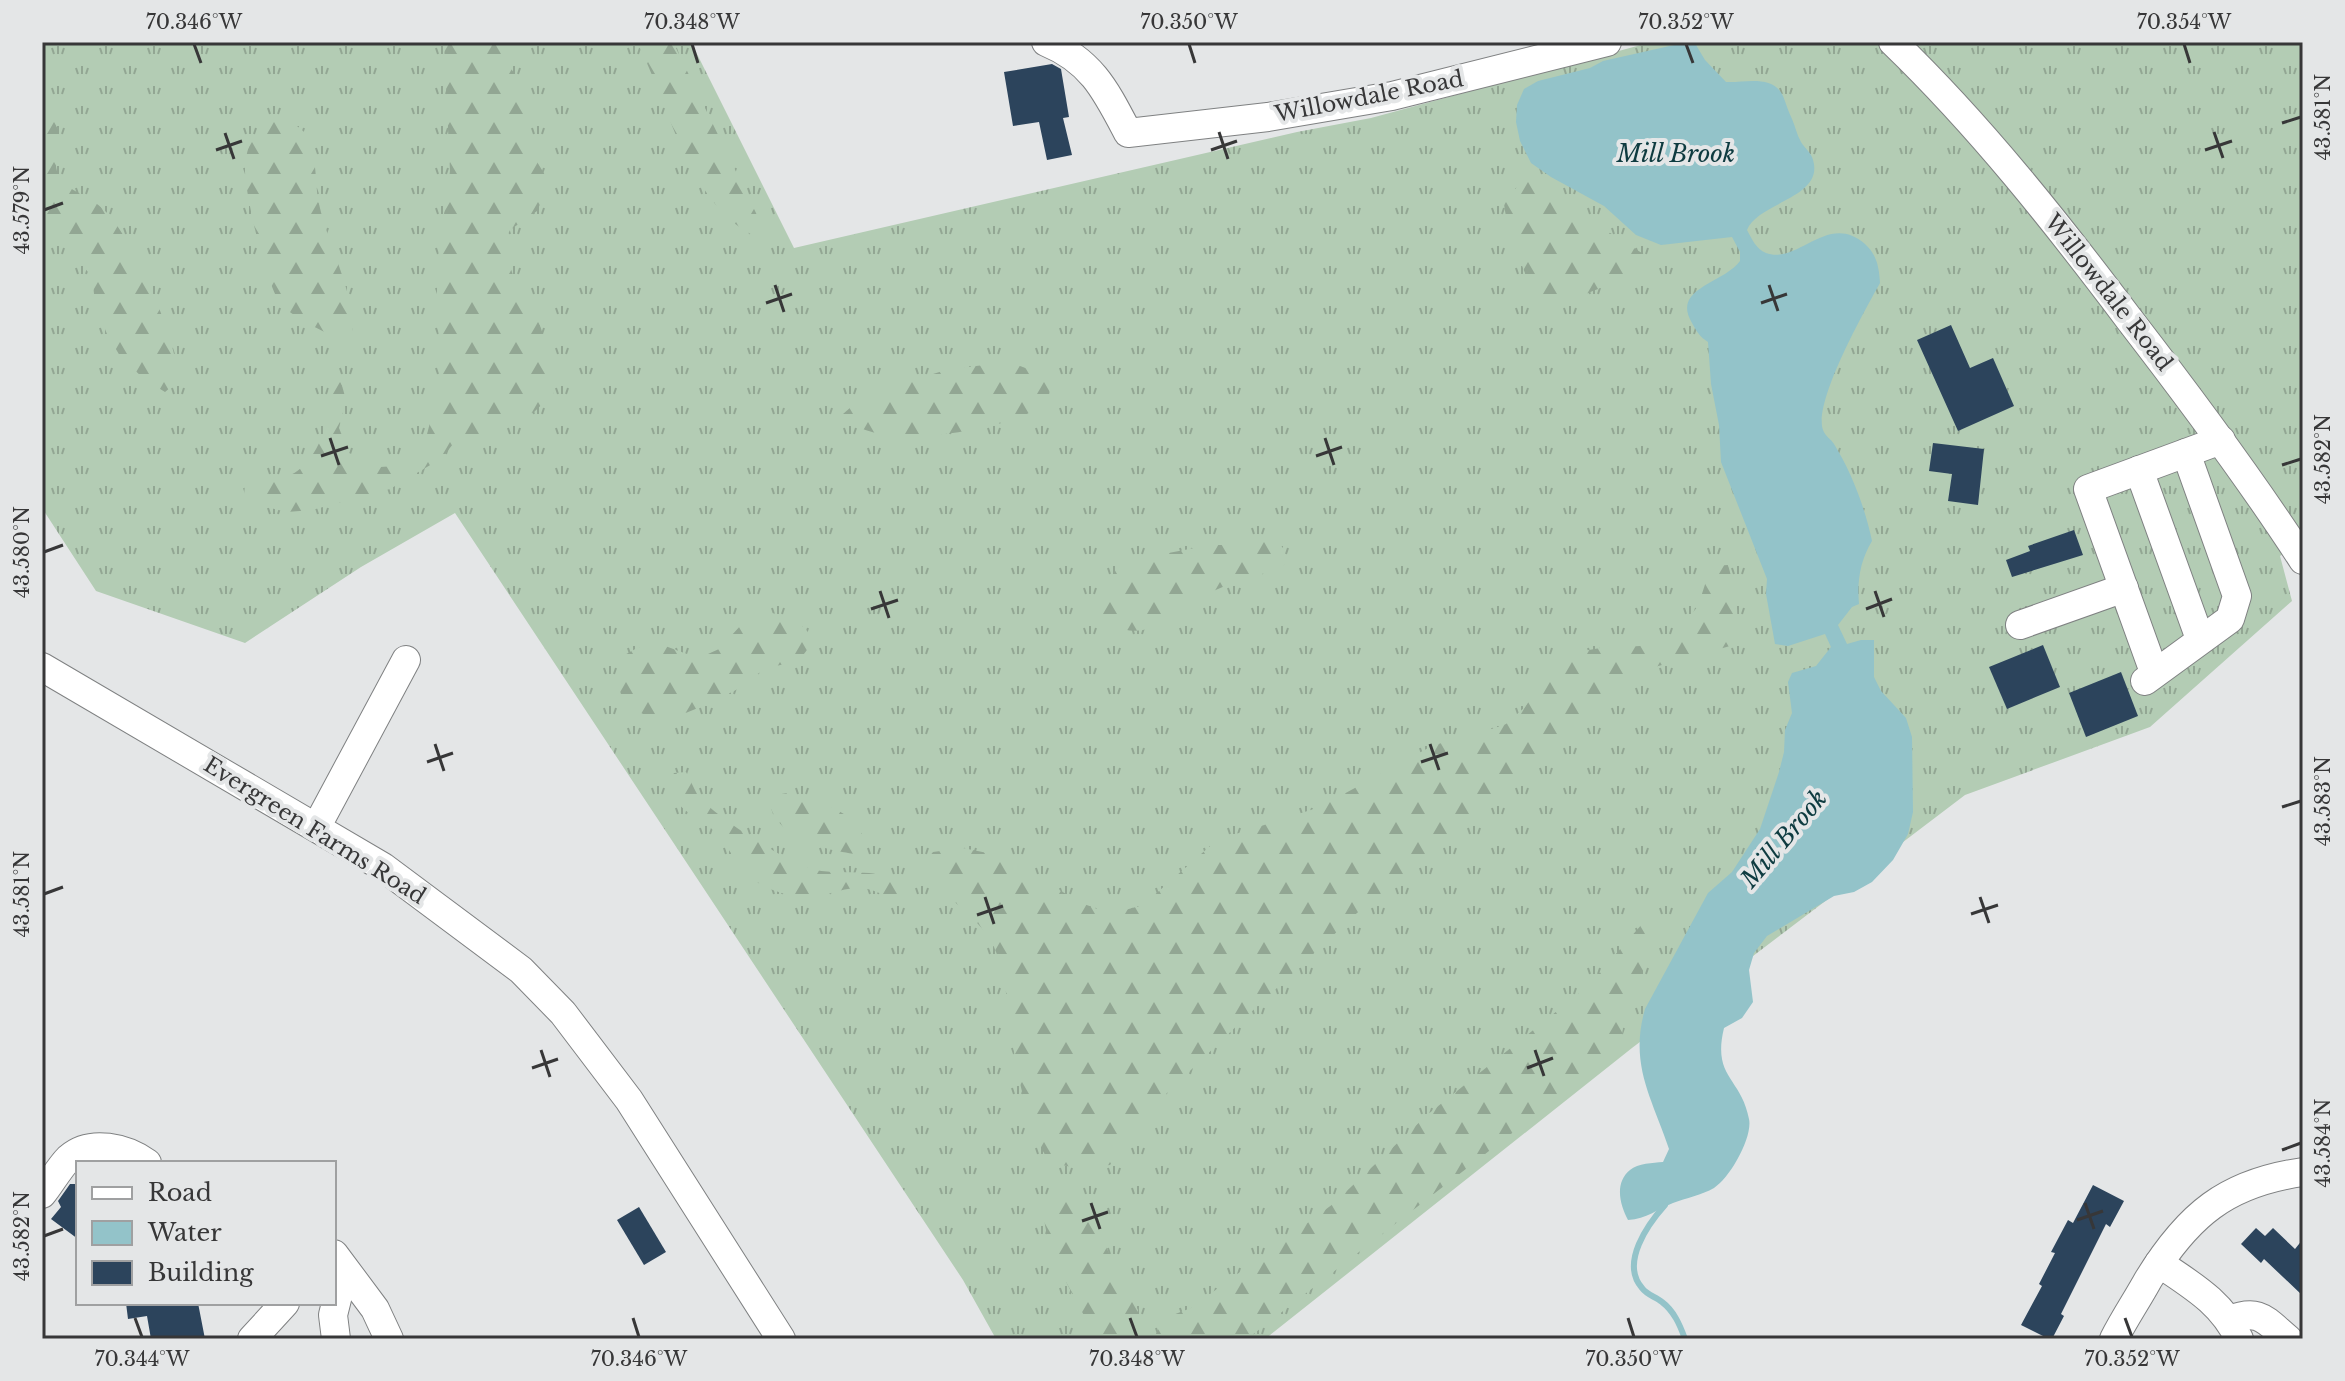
<svg xmlns="http://www.w3.org/2000/svg" width="2345" height="1381" viewBox="0 0 2345 1381" font-family="'Libre Baskerville',serif">
<style>
.grass{fill:url(#grass-tufts)}
.forest{fill:url(#forest-firs)}
.water{fill:#93c3c9}
.lines{fill:none;stroke-linecap:round;stroke-linejoin:round}
.stream{stroke:#93c3c9;stroke-width:6}
.building{fill:#2c445c}
.minor-casing{stroke:#7f8182;stroke-width:30}
.minor{stroke:#fff;stroke-width:28}
.ticks{fill:none;stroke:#373738;stroke-width:3}
.labels{text-anchor:middle;stroke-width:8;stroke-linejoin:round;paint-order:stroke}
.street-label{font-size:22px;fill:#373738;stroke:#e4e6e7}
.water-label{font-size:24px;font-style:italic;fill:#0e3b40;stroke:#e4e6e7}
.neatline{fill:none;stroke:#373738;stroke-width:3}
.ticks-label{font-size:20px;text-anchor:middle;fill:#373738}
</style>
<defs>
<pattern id="grass-tufts" width="24" height="20" patternUnits="userSpaceOnUse" patternTransform="scale(2)"><rect width="24" height="20" fill="#b3ccb4"/><path d="M3 7l-1-3M5 7V3M7 7l1-3M15 17l-1-3M17 17v-4M19 17l1-3" fill="none" stroke="#92a693"/></pattern>
<pattern id="forest-firs" width="22" height="20" patternUnits="userSpaceOnUse" patternTransform="scale(2)"><rect width="22" height="20" fill="#b3ccb4"/><path d="M5 1l3.5 6h-7zM16 11l3.5 6h-7z" fill="#92a693"/></pattern>
</defs>
<rect width="100%" height="100%" fill="#e4e6e7"/>
<polygon class="grass" points="42,42 691,42 794,248 1297,132 1371,118 1652,42 2303,42 2303,540 2280,556 2292,601 2150,727 1965,795 1632,1048 1265,1339 996,1339 963,1280 455,513 361,567 245,643 96,591 42,508"/>
<g class="forest">
<path d="M444,42H502L509,66L525,88L524,121L528,147L545,175V193L537,211L510,230L503,244L519,294L538,319L557,379L553,394L534,412L453,444L442,458L390,489L312,510L287,512L262,506L244,496L245,484C260,477 273,482 288,476C307,469 320,446 325,427C329,413 326,397 330,383L341,382L346,400L339,428L349,453L380,467L412,465L420,457L426,438L438,392L441,357L437,316V265L450,171Z"/>
<path d="M637,42H673L772,246C760,239 745,232 734,223C681,178 668,102 637,42Z"/>
<path d="M42,90C47,103 60,129 60,142C60,155 51,164 60,177C70,193 92,197 104,210C131,234 182,348 177,382L165,392L144,379L120,356L107,334L95,305L93,283L88,272L57,234L42,204Z"/>
<path d="M276,120C286,120 297,124 304,132C317,149 315,179 318,199C326,241 351,284 353,326C353,332 351,338 350,344C330,334 295,320 281,304C267,288 244,191 245,168C245,162 247,150 250,144C255,132 265,126 276,120Z"/>
<path d="M1528,181L1645,255L1643,264C1630,268 1626,274 1616,280C1599,290 1557,307 1538,302C1527,281 1504,223 1504,201L1518,186Z"/>
<path d="M1003,363C1024,365 1035,371 1050,387C1050,389 1049,397 1048,399C1033,424 933,438 905,437C883,437 864,430 844,422L843,414L851,407L880,397L892,387L914,380L949,369Z"/>
<path d="M1269,540C1283,543 1288,551 1284,565C1270,573 1253,576 1237,581C1218,589 1198,597 1180,607C1168,614 1157,627 1143,630C1133,632 1122,630 1113,625C1086,610 1108,579 1122,562L1210,545H1235Z"/>
<path d="M1728,565C1735,589 1744,623 1730,646L1644,670L1605,689L1525,776L1357,913L1248,1015L1166,1094L1131,1135L1110,1165L1076,1168L1049,1162C1027,1125 1017,1075 1011,1032C1007,1004 1006,974 994,947C978,912 938,899 925,862L933,852L963,848L997,855L1084,904L1111,914L1143,905L1217,840L1320,807L1430,747L1464,735L1483,732L1506,724L1525,707L1555,664L1578,652L1600,648L1640,646L1675,635L1698,606L1711,566Z"/>
<path d="M772,613C791,617 826,631 802,656C791,666 773,664 761,672C752,677 760,674 752,680C738,691 677,720 661,719C651,718 640,713 632,708C615,696 617,674 621,657L637,648L657,643L687,654H708L719,649L742,624Z"/>
<path d="M686,772C690,779 693,787 697,794C712,816 790,864 816,870C844,876 885,865 903,888L902,894C885,900 877,889 861,888C841,887 823,898 806,898C795,898 781,893 770,889C736,875 732,844 706,824C695,816 679,809 673,796C669,789 670,779 674,773Z"/>
<path d="M788,793C817,801 873,814 863,855C829,851 778,841 769,802L775,795Z"/>
<polygon points="1650,915 1661,916 1666,923 1626,1006 1621,1042 1605,1061 1247,1339 1153,1339 1165,1318 1191,1308 1333,1204 1427,1115 1587,987"/>
<path d="M1069,1194H1084L1096,1201L1099,1229L1106,1247L1138,1310L1131,1339H1096C1078,1300 1041,1249 1044,1206L1051,1199Z"/>
</g>
<path class="water" d="M1683,43L1696,45L1705,60L1726,82C1745,83 1773,74 1783,96C1786,103 1788,111 1792,119C1795,126 1797,135 1801,142C1804,147 1810,152 1812,157C1828,198 1757,202 1747,230C1752,239 1756,249 1766,253C1798,265 1828,211 1865,244C1877,255 1879,267 1880,283C1865,310 1813,402 1823,430C1825,436 1831,439 1834,444C1852,473 1865,508 1872,541C1860,561 1857,581 1859,604L1852,607L1838,625L1847,644L1861,640H1874V677L1881,691L1906,718L1912,737L1913,812L1908,834L1893,860L1872,882L1854,892L1834,896L1767,936L1754,953L1749,970L1753,1002L1742,1018L1724,1028C1712,1078 1741,1077 1749,1119C1753,1137 1730,1178 1714,1188C1702,1195 1686,1198 1673,1203C1657,1209 1647,1219 1628,1220C1620,1205 1614,1183 1630,1170C1638,1163 1653,1163 1663,1162L1669,1149C1652,1098 1629,1065 1645,1009L1708,893L1732,872L1760,829L1779,772L1784,752L1785,730L1792,713L1788,682L1792,673L1816,666L1831,647L1825,634L1788,646L1775,644L1766,594L1767,579L1721,462L1719,425L1711,384L1708,342C1700,337 1697,332 1692,323C1671,288 1723,284 1740,261V252L1732,237L1661,245L1636,235L1604,206L1551,177L1531,163L1520,141L1516,122L1517,105L1524,89L1538,81L1590,68L1603,61Z"/>
<g class="lines">
<path class="stream" d="M1665,1205C1648,1224 1620,1263 1642,1288C1647,1295 1656,1297 1662,1302C1674,1311 1680,1325 1685,1339"/>
</g>
<g class="building">
<polygon points="1052,64 1061,69 1069,117 1063,118 1072,155 1047,160 1039,122 1013,126 1004,72"/>
<polygon points="1951,325 1970,368 1993,358 2014,406 1958,431 1917,340"/>
<polygon points="1933,443 1984,449 1978,505 1948,501 1952,474 1929,471"/>
<polygon points="2074,530 2083,555 2012,577 2006,560 2030,551 2028,546"/>
<polygon points="2043,645 2060,687 2007,709 1989,667"/>
<polygon points="2121,672 2138,716 2086,737 2069,693"/>
<polygon points="70,1184 78,1184 78,1239 51,1219 61,1207 58,1201"/>
<polygon points="2093,1185 2124,1201 2110,1227 2106,1224 2061,1314 2064,1316 2052,1339 2049,1339 2021,1325 2042,1286 2039,1284 2055,1253 2051,1252 2068,1220 2073,1223"/>
<polygon points="639,1207 666,1252 644,1265 617,1220"/>
<polygon points="2256,1228 2265,1236 2273,1228 2295,1249 2303,1239 2303,1296 2264,1259 2261,1263 2241,1244"/>
<polygon points="126,1303 198,1303 205,1339 151,1339 147,1316 128,1319"/>
</g>
<g class="lines">
<defs>
<g id="minor">
<path d="M1046,42C1092,61 1106,91 1128,133L1268,117L1392,96L1607,42"/>
<path d="M1893,42C1980,126 2056,222 2129,319C2190,398 2249,477 2303,560"/>
<polyline points="2139,470 2200,639"/>
<polyline points="2020,625 2124,588"/>
<polyline points="42,667 383,867 521,970 563,1013 629,1100 781,1339"/>
<polyline points="2154,672 2088,489 2221,440"/>
<polyline points="2145,681 2230,619 2237,596 2186,453"/>
<polyline points="317,826 406,660"/>
<path d="M42,1194C51,1183 59,1168 69,1158C91,1139 126,1148 147,1163"/>
<polyline points="334,1254 375,1309 389,1339"/>
<path d="M2159,1263C2191,1285 2222,1302 2239,1339"/>
<polyline points="334,1295 338,1295 333,1315 336,1339"/>
<path d="M2229,1320C2260,1308 2265,1320 2288,1339"/>
<polyline points="252,1339 285,1303"/>
<path d="M2114,1339C2124,1319 2137,1300 2148,1280C2188,1215 2226,1183 2303,1172"/>
</g>
</defs>
<use href="#minor" class="minor-casing"/>
<use href="#minor" class="minor"/>
</g>
<path class="ticks" d="M194,44L201,63M692,44L698,63M1189,44L1195,63M1686,44L1693,63M2184,44L2190,63M2282,123L2301,117M1219,132L1228,159M2214,132L2223,158M225,133L234,159M216,150L242,141M1211,150L1237,141M2205,150L2232,141M44,210L63,203M775,285L784,312M1769,285L1778,311M766,303L792,294M1761,303L1787,294M330,438L339,465M1325,438L1334,465M321,456L348,447M1316,456L1342,447M2282,465L2301,459M44,552L63,545M880,591L889,618M1875,591L1884,617M871,609L898,600M1866,609L1892,599M435,744L444,771M1430,744L1439,770M427,762L453,753M1421,762L1448,753M2282,807L2301,801M44,894L63,887M985,897L994,924M1980,897L1989,923M1971,914L1998,905M977,915L1003,906M541,1050L550,1077M1535,1050L1544,1076M532,1068L558,1059M1527,1068L1553,1058M2282,1150L2301,1143M1091,1203L1100,1229M2085,1203L2094,1229M2077,1220L2103,1211M1082,1221L1108,1212M44,1236L63,1229M135,1318L142,1337M633,1318L639,1337M1130,1318L1137,1337M1628,1318L1634,1337M2125,1318L2132,1337"/>
<g class="labels">
<g class="street-label">
<text transform="translate(1369 96) rotate(-11)" y="8">Willowdale Road</text>
<text transform="translate(2109 292) rotate(52)" y="8">Willowdale Road</text>
<text transform="translate(315 830) rotate(32)" y="8">Evergreen Farms Road</text>
</g>
<g class="water-label">
<text x="1676" y="162">Mill Brook</text>
<text transform="translate(1784 839) rotate(-50)" y="8">Mill Brook</text>
</g>
</g>
<rect width="2345" height="1381" fill="none" stroke="#e4e6e7" stroke-width="88"/>
<rect x="76" y="1161" width="260" height="144" fill="#e4e6e7" stroke="#9fa0a1" stroke-width="2"/>
<rect x="92" y="1187" width="40" height="12" fill="#ffffff" stroke="#9fa0a1" stroke-width="2"/>
<text x="148" y="1201" font-size="24" fill="#373738">Road</text>
<rect x="92" y="1221" width="40" height="24" fill="#93c3c9" stroke="#9fa0a1" stroke-width="2"/>
<text x="148" y="1241" font-size="24" fill="#373738">Water</text>
<rect x="92" y="1261" width="40" height="24" fill="#2c445c" stroke="#9fa0a1" stroke-width="2"/>
<text x="148" y="1281" font-size="24" fill="#373738">Building</text>
<rect x="44" y="44" width="2257" height="1293" class="neatline"/>
<g class="ticks-label">
<text x="194" y="29">70.346°W</text>
<text x="692" y="29">70.348°W</text>
<text x="1189" y="29">70.350°W</text>
<text x="1686" y="29">70.352°W</text>
<text x="2184" y="29">70.354°W</text>
<text transform="translate(2323 117) rotate(-90)" y="7">43.581°N</text>
<text transform="translate(22 210) rotate(-90)" y="7">43.579°N</text>
<text transform="translate(2323 459) rotate(-90)" y="7">43.582°N</text>
<text transform="translate(22 552) rotate(-90)" y="7">43.580°N</text>
<text transform="translate(2323 801) rotate(-90)" y="7">43.583°N</text>
<text transform="translate(22 894) rotate(-90)" y="7">43.581°N</text>
<text transform="translate(2323 1143) rotate(-90)" y="7">43.584°N</text>
<text transform="translate(22 1236) rotate(-90)" y="7">43.582°N</text>
<text x="142" y="1366">70.344°W</text>
<text x="639" y="1366">70.346°W</text>
<text x="1137" y="1366">70.348°W</text>
<text x="1634" y="1366">70.350°W</text>
<text x="2132" y="1366">70.352°W</text>
</g>
</svg>
